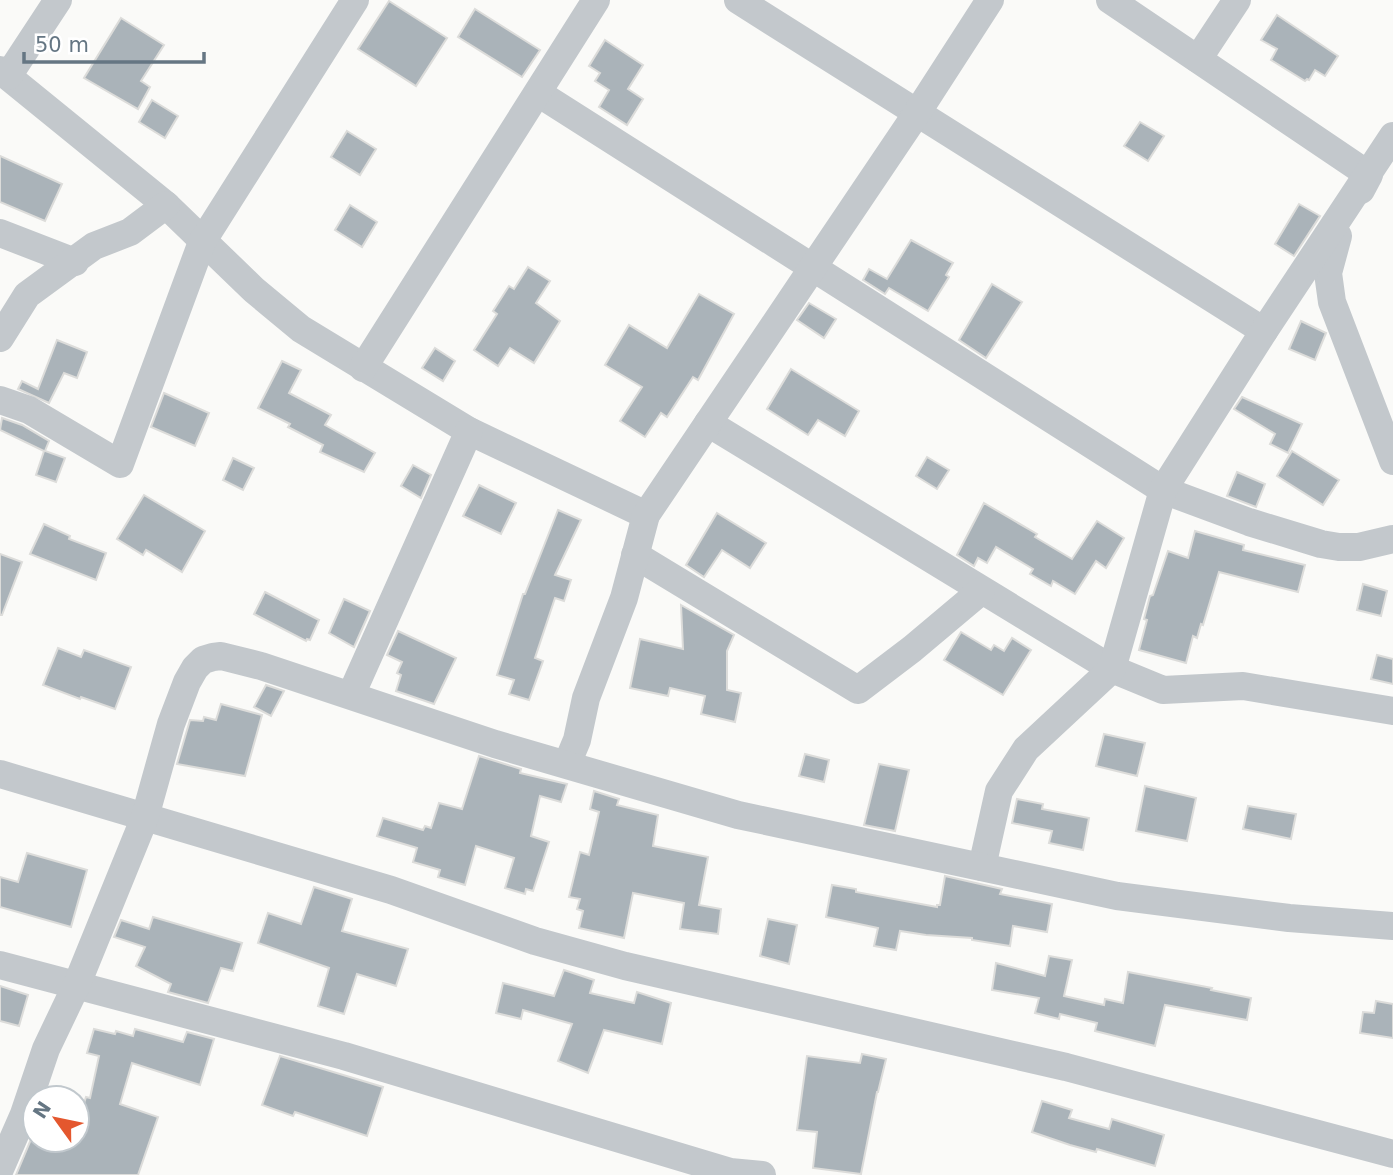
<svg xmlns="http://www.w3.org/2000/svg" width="1393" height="1175" viewBox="0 0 1393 1175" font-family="'DejaVu Sans',sans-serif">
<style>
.building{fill:#aab3b9;stroke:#dcdcda;stroke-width:2}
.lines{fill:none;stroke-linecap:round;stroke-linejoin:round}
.minor{stroke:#c3c8cc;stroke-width:28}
</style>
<rect width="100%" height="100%" fill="#fafaf8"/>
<g class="building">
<polygon points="389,1 447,38 416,86 358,49"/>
<polygon points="475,9 540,50 522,77 458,37"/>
<polygon points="1277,15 1338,56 1325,76 1315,70 1309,80 1307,79 1305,81 1271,60 1277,49 1261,40"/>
<polygon points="121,18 164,45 141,81 150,87 138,109 84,78"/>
<polygon points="605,40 643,65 628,89 643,99 627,125 599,107 609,90 595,81 600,73 589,66"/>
<polygon points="152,100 178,116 165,138 139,122"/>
<polygon points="1140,122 1164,136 1148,161 1124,146"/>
<polygon points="347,131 376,149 360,175 331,157"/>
<polygon points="0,156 62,184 45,221 0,202"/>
<polygon points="1299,204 1320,216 1294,256 1275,244"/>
<polygon points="350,205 377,222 362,247 335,230"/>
<polygon points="911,240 953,263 946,275 949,277 928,311 889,288 885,294 863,280 869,269 887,279"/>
<polygon points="528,267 550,281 536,303 560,321 534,363 510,348 498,366 474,350 497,314 493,311 509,286 514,289"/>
<polygon points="992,284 1022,302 986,358 959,340"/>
<polygon points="699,294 734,314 698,380 693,377 667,417 661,413 645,437 620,421 642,387 605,365 629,325 667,348"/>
<polygon points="809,303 836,319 824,338 797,320"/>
<polygon points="1301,321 1326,333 1315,360 1289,349"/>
<polygon points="57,340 87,352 77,378 64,373 49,403 18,389 22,381 38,389"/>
<polygon points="435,348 455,361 443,381 422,368"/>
<polygon points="282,361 301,370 289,393 331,415 325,425 375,453 364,472 320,452 323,445 288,427 290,424 258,408"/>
<polygon points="791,369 859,411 845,436 818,420 808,435 767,409"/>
<polygon points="164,393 209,413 195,446 151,427"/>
<polygon points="1242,397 1302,424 1288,453 1270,444 1275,434 1234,409"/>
<polygon points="2,418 22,425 49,441 45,451 65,458 56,482 36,475 44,451 0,430"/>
<polygon points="1292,451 1339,480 1323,505 1277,476"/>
<polygon points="927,457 949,470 937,489 916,476"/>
<polygon points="233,458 254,468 243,490 223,480"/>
<polygon points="413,465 431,475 421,498 401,486"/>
<polygon points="1237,472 1265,484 1256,507 1227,496"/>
<polygon points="479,485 516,503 501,534 463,516"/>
<polygon points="144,495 205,531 182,572 146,550 143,555 117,539"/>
<polygon points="984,503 1037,534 1035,537 1072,559 1097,521 1124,538 1106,568 1096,561 1075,594 1053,581 1051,586 1030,574 1033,569 996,547 987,563 978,558 974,566 957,555"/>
<polygon points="558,510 581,520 555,575 571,580 564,601 555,598 535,658 543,661 529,700 509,694 514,680 497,675 523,594 525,594"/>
<polygon points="717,513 766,543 750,568 722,550 704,577 686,565"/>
<polygon points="44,524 70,536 69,539 106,553 96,580 30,554"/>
<polygon points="1195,531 1244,545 1243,550 1305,565 1298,592 1219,572 1203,625 1201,624 1197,638 1193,636 1186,663 1139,650 1147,620 1144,619 1150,596 1153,595 1168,551 1188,558"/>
<polygon points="0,554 22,562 2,615 0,615"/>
<polygon points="1363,584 1387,591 1381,616 1357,610"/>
<polygon points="265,592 319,620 310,640 307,639 306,641 254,614"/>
<polygon points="344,599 370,611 354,647 329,633"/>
<polygon points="681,605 734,635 727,651 727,690 741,693 735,722 701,714 705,696 670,688 668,696 630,688 640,639 683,649"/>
<polygon points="398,631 456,658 434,704 396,691 401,675 397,673 402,662 387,655"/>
<polygon points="961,632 991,650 994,645 1004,651 1012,638 1031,650 1003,695 944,660"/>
<polygon points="58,648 81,657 84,650 131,667 115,709 81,697 80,699 43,685"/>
<polygon points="1377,655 1393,659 1393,684 1371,679"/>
<polygon points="266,685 284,691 271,716 254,707"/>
<polygon points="221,704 262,715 245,776 177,764 190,720 203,721 204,717 216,720"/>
<polygon points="1104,734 1145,743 1137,776 1096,766"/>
<polygon points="805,754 829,760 824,782 799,776"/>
<polygon points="479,756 521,769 520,773 567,784 561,802 540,796 531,836 549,842 533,891 526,889 525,894 505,888 514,858 476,846 465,885 438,877 440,870 413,862 417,848 377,836 383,818 423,830 425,826 431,828 439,803 462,809"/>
<polygon points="879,764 909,770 895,831 864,825"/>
<polygon points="1145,786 1196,798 1187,841 1136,831"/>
<polygon points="594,791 619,799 617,805 658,815 653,846 708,857 699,905 721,909 718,934 680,929 684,903 633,893 624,938 579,928 583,911 577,909 580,899 569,897 580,852 589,855 599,812 590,809"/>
<polygon points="1017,799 1043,804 1042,809 1089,818 1083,850 1049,843 1052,831 1012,823"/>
<polygon points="1248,806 1296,814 1291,839 1243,829"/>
<polygon points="27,853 87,870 71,927 0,907 0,877 18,882"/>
<polygon points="945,876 1002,889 1000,894 1052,904 1047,932 1013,926 1010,946 972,940 972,938 926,935 900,931 896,950 874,946 878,928 826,917 832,885 856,889 856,892 937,907 937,905 940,905"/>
<polygon points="314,887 352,899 342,931 408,949 396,986 357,974 344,1014 318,1006 329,968 258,943 268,913 301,924"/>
<polygon points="153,917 242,943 233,971 221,968 208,1003 168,992 171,984 136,966 145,947 114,937 121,920 149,929"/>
<polygon points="768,919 797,925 789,964 760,956"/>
<polygon points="1049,956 1072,960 1064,996 1104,1005 1105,999 1123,1003 1128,972 1212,988 1211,990 1251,998 1247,1020 1165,1005 1155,1046 1095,1031 1097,1023 1060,1014 1059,1019 1035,1013 1039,998 992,990 996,963 1045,976"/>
<polygon points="564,970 594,980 590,993 634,1003 637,992 671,1003 662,1044 604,1030 588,1073 558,1061 572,1024 523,1010 521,1019 496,1013 503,983 554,996"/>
<polygon points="0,986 28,995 19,1026 0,1021"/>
<polygon points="1376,1001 1393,1004 1393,1038 1360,1033 1363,1012 1374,1013"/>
<polygon points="94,1029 115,1034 116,1031 133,1036 135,1029 183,1042 187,1032 214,1039 200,1085 132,1063 120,1104 158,1117 138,1175 16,1175 34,1132 35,1140 77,1140 77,1125 86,1097 90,1098 99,1056 87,1053"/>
<polygon points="862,1054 886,1059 878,1092 877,1092 861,1174 813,1168 817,1132 797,1130 807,1056 860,1063"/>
<polygon points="280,1056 383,1087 367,1136 295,1112 293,1116 262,1105"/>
<polygon points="1042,1101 1072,1110 1069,1118 1109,1129 1112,1119 1164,1135 1155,1166 1097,1149 1096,1152 1070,1145 1032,1132"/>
</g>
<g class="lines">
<g class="minor">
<polyline points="738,0 1264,331"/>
<polyline points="1110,0 1369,175 1361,190"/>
<polyline points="1198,59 1237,0"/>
<polyline points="0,70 166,205 254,290 301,329 469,431 646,515"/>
<polyline points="8,76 58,0"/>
<polyline points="538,93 1163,490 1249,522 1321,544 1339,547 1359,547 1393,539"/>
<polyline points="0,233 75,262"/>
<polyline points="1338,236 1328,273 1332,302 1393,461"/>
<polyline points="0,338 27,295 94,246 130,232 166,205"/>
<polyline points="363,368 596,0"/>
<polyline points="0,400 29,410 120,464 202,242 355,0"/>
<polyline points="708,423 1112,669 1163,690 1243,686 1393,711"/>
<polyline points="635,555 858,690 912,649 981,591"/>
<polyline points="351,695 469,431"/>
<polyline points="567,764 577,740 586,698 624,598 646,515 917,113 990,0"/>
<polyline points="0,774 391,890 535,941 625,966 1066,1067 1393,1154"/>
<polyline points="982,867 999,791 1026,749 1112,669 1163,490 1264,331 1393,136"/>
<polyline points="0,965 344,1056 730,1172 762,1175"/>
<polyline points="0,1169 24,1114 46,1049 77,984 145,817 171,724 187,682 195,668 203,660 213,657 221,656 261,666 495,744 738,815 1117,896 1289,918 1393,926"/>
</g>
</g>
<g transform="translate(56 1119) rotate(303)"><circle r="33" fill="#ffffff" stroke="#c1c8cd" stroke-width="2"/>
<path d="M0-5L12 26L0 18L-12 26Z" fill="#e4572e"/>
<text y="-10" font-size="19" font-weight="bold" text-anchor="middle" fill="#657683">N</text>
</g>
<path d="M24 52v10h180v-10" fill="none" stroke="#657683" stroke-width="3.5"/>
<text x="35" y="52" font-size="21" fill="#657683" stroke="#ffffff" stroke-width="5" paint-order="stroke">50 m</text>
</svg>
